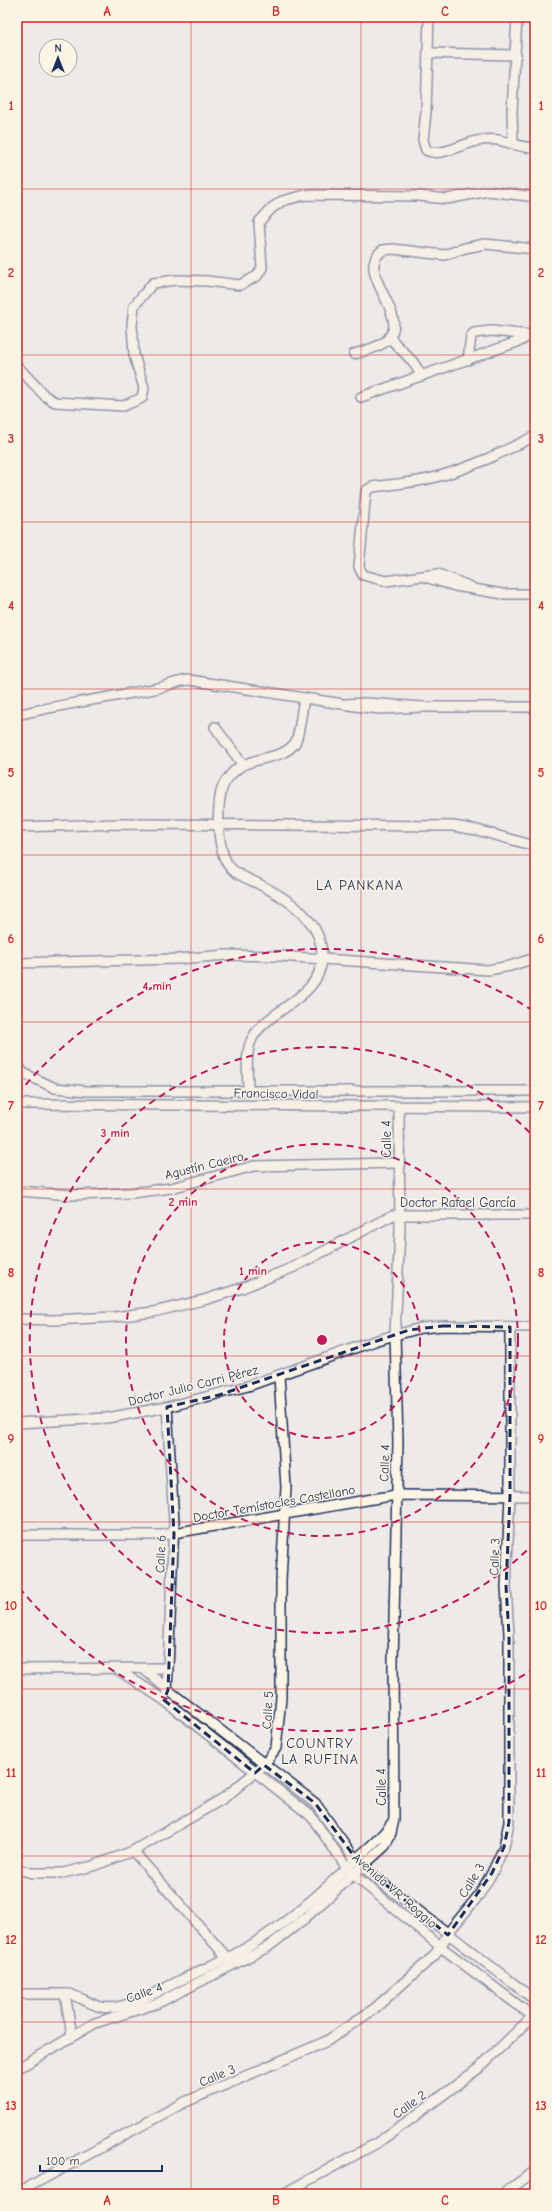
<svg xmlns="http://www.w3.org/2000/svg" width="552" height="2211" viewBox="0 0 552 2211" font-family="'Comic Neue',sans-serif">
<style>
.lines{fill:none;stroke-linecap:round;stroke-linejoin:round}
.street-casing{stroke:#1b2f5e;stroke-width:12}
.street{stroke:#fcf5e5;stroke-width:9}
.marked{fill:none;stroke:#1b2f5e;stroke-width:3;stroke-dasharray:8 5;stroke-linejoin:round}
.grid{fill:none;stroke:#d62828;stroke-width:1;stroke-opacity:0.55}
.ring{fill:none;stroke:#c2185b;stroke-width:2;stroke-dasharray:7 5}
.labels{text-anchor:middle;stroke-width:3;stroke-linejoin:round;paint-order:stroke}
.street-label{font-size:13px;fill:#1b2f5e;stroke:#fcf5e5}
.neighbourhood-label{font-size:14px;letter-spacing:1px;fill:#1b2f5e;stroke:#fcf5e5}
.centre{fill:#c2185b;stroke:#fcf5e5;stroke-width:2}
.ring-label{font-size:12px;text-anchor:middle;font-weight:bold;fill:#c2185b;stroke:#fcf5e5;stroke-width:3;stroke-linejoin:round;paint-order:stroke}
.neatline{fill:none;stroke:#d62828;stroke-width:1.5}
.grid-label{font-size:13px;text-anchor:middle;font-weight:bold;fill:#d62828}
</style>
<rect width="100%" height="100%" fill="#eeeae7"/>
<filter id="ink" filterUnits="userSpaceOnUse"><feTurbulence type="fractalNoise" baseFrequency=".025" numOctaves="2"/><feDisplacementMap in="SourceGraphic" scale="8" xChannelSelector="R" yChannelSelector="G"/><feConvolveMatrix kernelMatrix="1 2 1 2 8 2 1 2 1" color-interpolation-filters="sRGB"/></filter>
<g filter="url(#ink)">
<g class="lines">
<defs>
<g id="street">
<path d="M429,17L426,112L423,140L426,150C439,158 462,144 477,141C502,135 513,148 535,148"/>
<polyline points="428,53 516,55"/>
<polyline points="513,143 512,112 517,17"/>
<polyline points="389,337 413,362 422,376"/>
<path d="M354,354C365,351 377,348 386,341C415,316 351,272 383,250L393,249L444,255L465,248L485,244L535,249"/>
<polyline points="468,360 471,336 474,333 491,331 532,335"/>
<polyline points="17,366 45,396 55,402 123,406 142,398 144,388 134,355 132,325 134,306 153,283 176,280 207,281 240,285 257,276 262,268 259,222 272,208 282,201 305,195 419,196 447,199 488,191 535,197"/>
<polyline points="361,397 520,341 530,335"/>
<polyline points="425,577 455,586 503,594 535,594"/>
<path d="M471,587L438,574L386,581L363,575L359,567L366,491L372,487C393,484 415,483 436,477C471,468 503,452 535,436"/>
<polyline points="423,707 535,707"/>
<path d="M17,715C62,704 108,698 153,689C166,687 176,681 189,680L362,707L380,709L423,707L366,703L346,704"/>
<polyline points="215,727 243,765"/>
<polyline points="17,827 120,824 453,826 477,830 535,846"/>
<polyline points="17,963 178,959 226,955 278,956 488,970 510,966 535,958"/>
<polyline points="17,1063 23,1073"/>
<polyline points="17,1073 23,1073 55,1088 87,1091 535,1091"/>
<path d="M248,1092C248,1076 245,1055 251,1041C264,1010 321,999 322,958C323,920 288,899 257,883C248,879 235,874 229,866C217,851 217,811 221,792C223,783 231,773 238,768C255,756 283,760 295,743C299,738 302,707 304,699"/>
<polyline points="17,1104 535,1107"/>
<polyline points="17,1191 72,1195 131,1193 171,1188 254,1166 398,1163"/>
<polyline points="17,1319 54,1320 114,1317 153,1312 207,1299 242,1288 294,1267 393,1215 535,1215"/>
<polyline points="167,1407 174,1522 167,1693"/>
<polyline points="17,1423 107,1418 167,1407 248,1386 377,1340 421,1328 443,1326 535,1327"/>
<polyline points="17,1535 162,1535 396,1495 535,1496"/>
<polyline points="17,1669 167,1668"/>
<polyline points="117,1669 164,1700 311,1816 343,1862 354,1875 441,1947 535,2018"/>
<polyline points="144,1669 168,1690 315,1803 356,1860 378,1880 535,2000"/>
<polyline points="133,1851 230,1961"/>
<polyline points="17,1869 32,1873 63,1873 93,1866 133,1851 224,1798 264,1765 276,1748 281,1698 281,1580 286,1487 279,1376"/>
<path d="M17,1994H68C87,1998 95,2011 117,2007C139,2003 161,1990 181,1980C201,1970 222,1961 241,1951C283,1927 321,1894 355,1860C368,1848 384,1836 393,1821"/>
<polyline points="65,1994 72,2036"/>
<polyline points="17,2069 95,2023 158,2003 268,1947 304,1919 385,1846 391,1833 394,1819 393,1663 398,1442 395,1334 400,1230 399,1107"/>
<polyline points="17,2193 183,2103 327,2041 374,2009 434,1956 452,1928 479,1895 492,1873 504,1847 509,1822 509,1634 506,1587 510,1496 510,1327"/>
<polyline points="283,2194 377,2143 415,2116 479,2068 535,2014"/>
<polyline points="503,2194 535,2171"/>
</g>
</defs>
<use href="#street" class="street-casing"/>
<use href="#street" class="street"/>
</g>
</g>
<path d="M0 0H552V2211H0ZM443,1326L510,1327V1496L506,1587L509,1634V1822L504,1847L492,1873L448,1935L359,1863L315,1803L264,1765L255,1773L164,1700L168,1690L174,1534L167,1407L219,1395L409,1330Z" fill="#eeeae7" fill-opacity=".55" fill-rule="evenodd"/>
<path class="marked" d="M443,1326L510,1327V1496L506,1587L509,1634V1822L504,1847L492,1873L448,1935L359,1863L315,1803L264,1765L255,1773L164,1700L168,1690L174,1534L167,1407L219,1395L409,1330Z"/>
<path class="grid" d="M191,17V2194M361,17V2194M17,189H535M17,355H535M17,522H535M17,689H535M17,855H535M17,1022H535M17,1189H535M17,1356H535M17,1522H535M17,1689H535M17,1856H535M17,2022H535"/>
<g class="ring">
<circle cx="322" cy="1340" r="98"/>
<circle cx="322" cy="1340" r="196"/>
<path d="M535 1542A293 293 0 1 1 535 1138"/>
<path d="M535 1668A391 391 0 0 1 18 1586M18 1094A391 391 0 0 1 535 1012"/>
</g>
<g class="labels">
<g class="street-label">
<text transform="translate(276 1093) rotate(1)" y="5">Francisco Vidal</text>
<text transform="translate(386 1139) rotate(-90)" y="5">Calle 4</text>
<text transform="translate(204 1165) rotate(-14)" y="5">Agustín Caeiro</text>
<text x="458" y="1207">Doctor Rafael García</text>
<text transform="translate(193 1385) rotate(-14)" y="5">Doctor Julio Carri Pérez</text>
<text transform="translate(384 1463) rotate(-88)" y="5">Calle 4</text>
<text transform="translate(274 1503) rotate(-10)" y="5">Doctor Temístocles Castellano</text>
<text transform="translate(160 1554) rotate(-88)" y="5">Calle 6</text>
<text transform="translate(494 1557) rotate(-88)" y="5">Calle 3</text>
<text transform="translate(267 1710) rotate(-87)" y="5">Calle 5</text>
<text transform="translate(381 1787) rotate(-90)" y="5">Calle 4</text>
<text transform="translate(471 1880) rotate(-58)" y="5">Calle 3</text>
<text transform="translate(395 1890) rotate(41)" y="5">Avenida V.R. Roggio</text>
<text transform="translate(144 1992) rotate(-20)" y="5">Calle 4</text>
<text transform="translate(217 2075) rotate(-23)" y="5">Calle 3</text>
<text transform="translate(409 2104) rotate(-36)" y="5">Calle 2</text>
</g>
<g class="neighbourhood-label">
<text x="360" y="890">LA PANKANA</text>
<text x="320" y="1748">COUNTRY<tspan x="320" dy="16">LA RUFINA</tspan></text>
</g>
</g>
<circle cx="322" cy="1340" r="6" class="centre"/>
<g class="ring-label">
<text x="157" y="990">4 min</text>
<text x="115" y="1137">3 min</text>
<text x="183" y="1206">2 min</text>
<text x="253" y="1275">1 min</text>
</g>
<rect width="552" height="2211" fill="none" stroke="#fcf5e5" stroke-width="44"/>
<g transform="translate(58 58)"><circle r="19" fill="#fcf5e5" stroke="#a2a6af"/>
<path d="M0-3L7 15L0 10L-7 15Z" fill="#1b2f5e"/>
<text y="-6" font-size="11" font-weight="bold" text-anchor="middle" fill="#1b2f5e">N</text>
</g>
<path d="M40 2165v6h122v-6" fill="none" stroke="#1b2f5e" stroke-width="2"/>
<text x="46" y="2165" font-size="12" fill="#1b2f5e" stroke="#fcf5e5" stroke-width="3" paint-order="stroke">100 m</text>
<rect x="22" y="22" width="508" height="2167" class="neatline"/>
<g class="grid-label">
<text x="107" y="16">A</text>
<text x="276" y="16">B</text>
<text x="445" y="16">C</text>
<text x="11" y="110">1</text>
<text x="541" y="110">1</text>
<text x="11" y="277">2</text>
<text x="541" y="277">2</text>
<text x="11" y="443">3</text>
<text x="541" y="443">3</text>
<text x="11" y="610">4</text>
<text x="541" y="610">4</text>
<text x="11" y="777">5</text>
<text x="541" y="777">5</text>
<text x="11" y="943">6</text>
<text x="541" y="943">6</text>
<text x="11" y="1110">7</text>
<text x="541" y="1110">7</text>
<text x="11" y="1277">8</text>
<text x="541" y="1277">8</text>
<text x="11" y="1443">9</text>
<text x="541" y="1443">9</text>
<text x="11" y="1610">10</text>
<text x="541" y="1610">10</text>
<text x="11" y="1777">11</text>
<text x="541" y="1777">11</text>
<text x="11" y="1944">12</text>
<text x="541" y="1944">12</text>
<text x="11" y="2110">13</text>
<text x="541" y="2110">13</text>
<text x="107" y="2205">A</text>
<text x="276" y="2205">B</text>
<text x="445" y="2205">C</text>
</g>
</svg>
